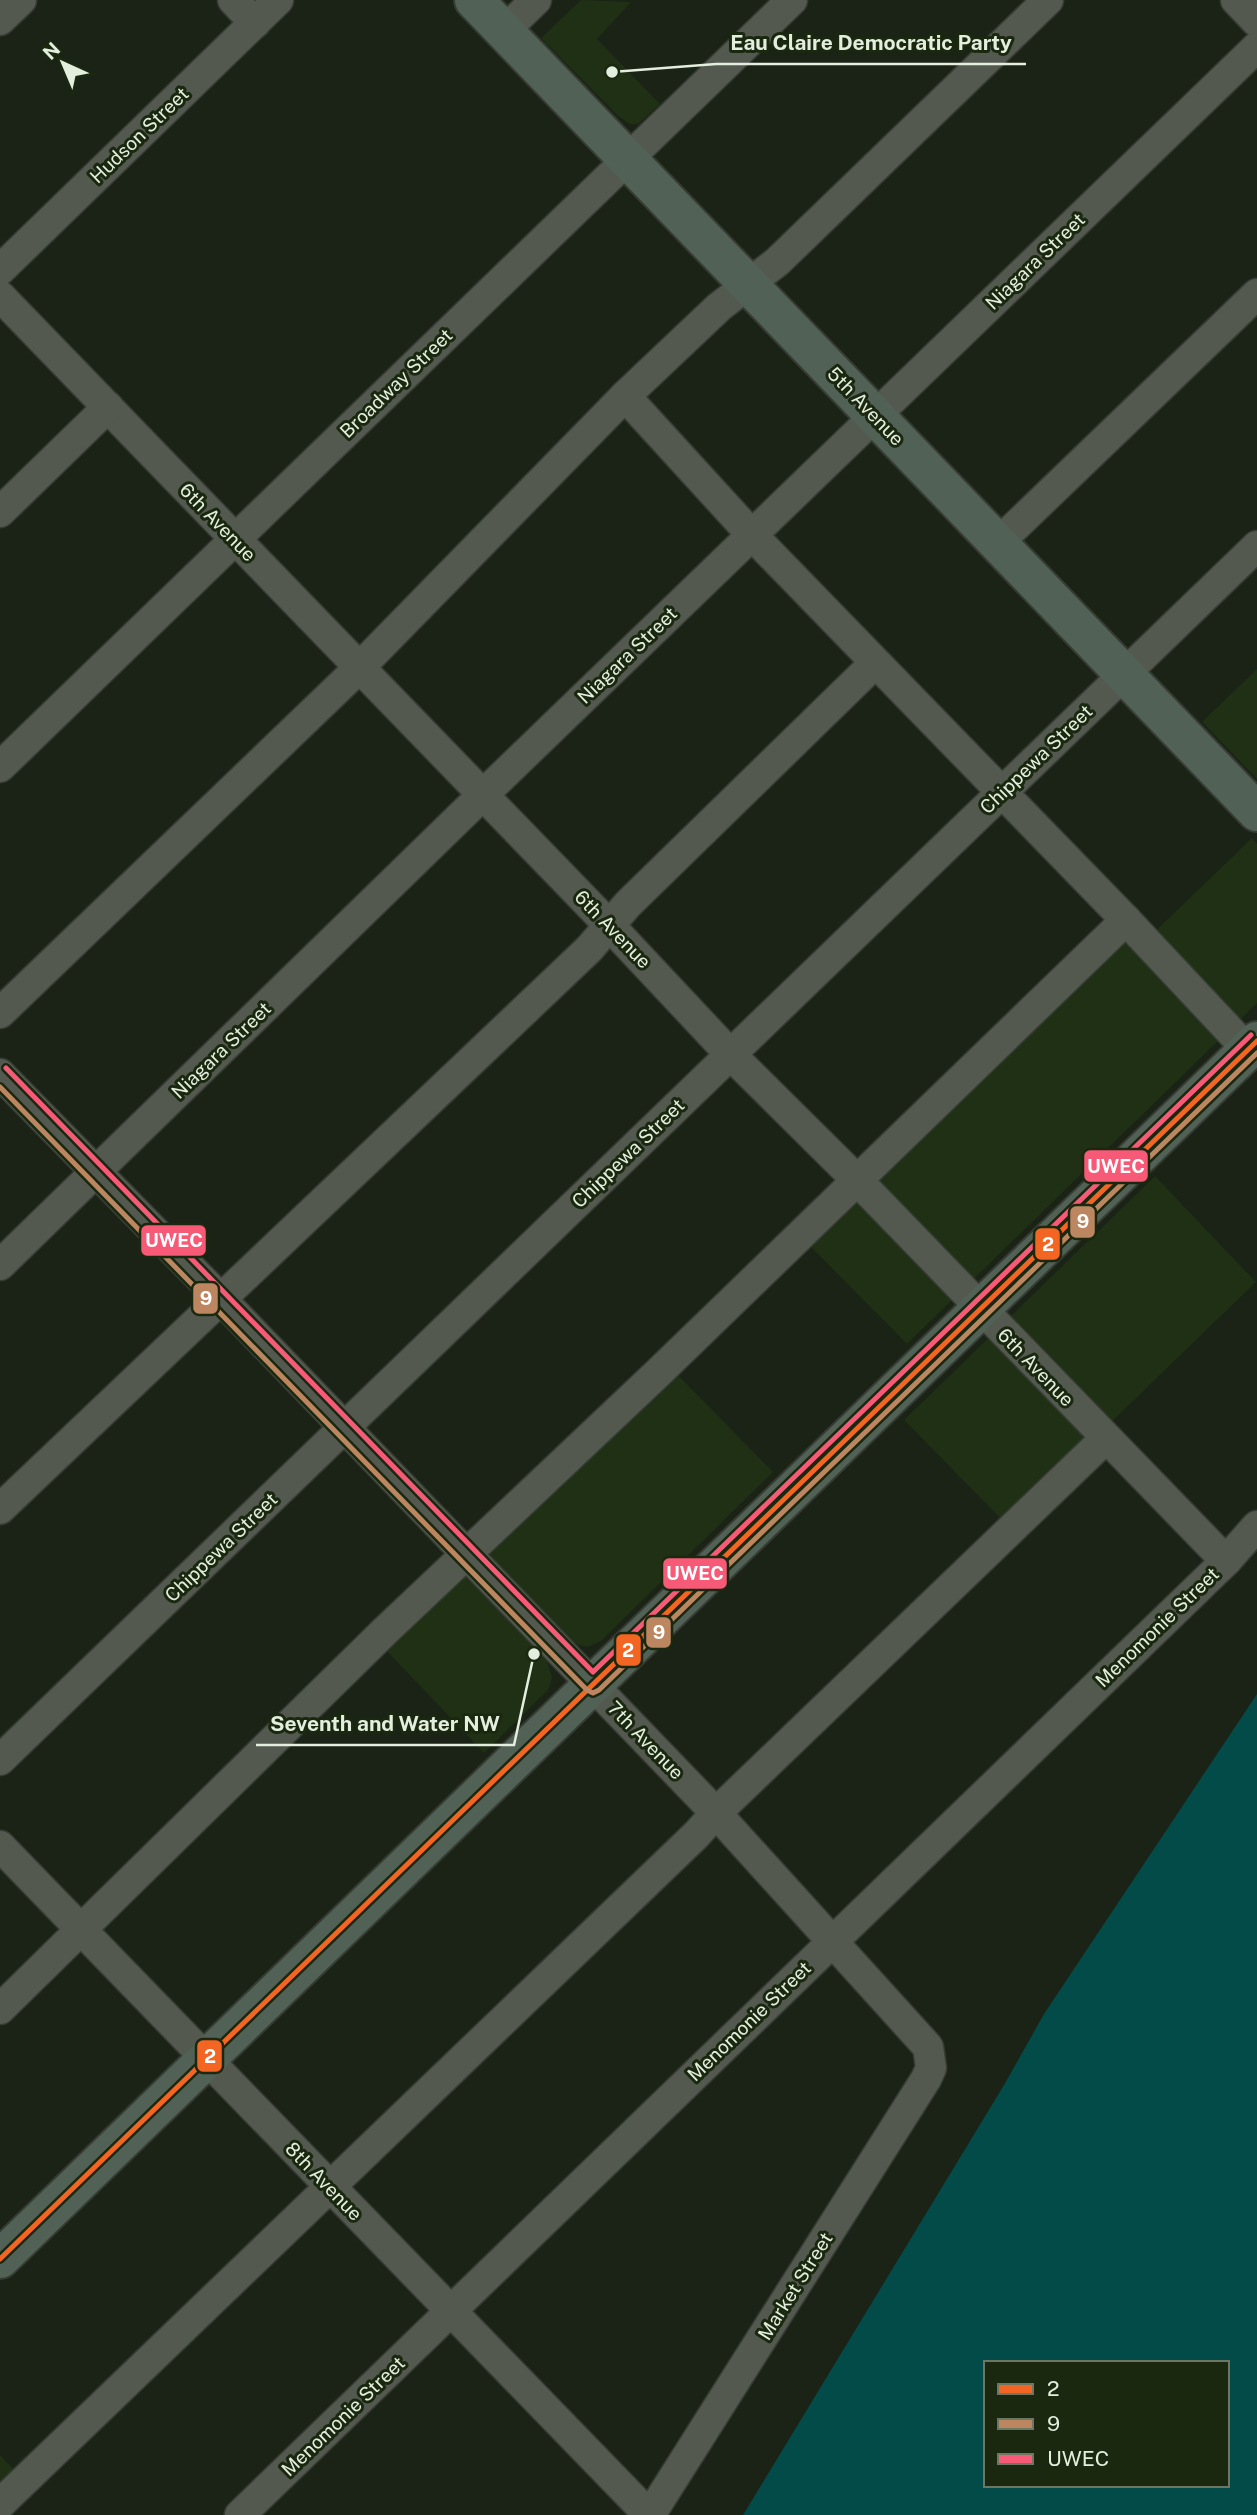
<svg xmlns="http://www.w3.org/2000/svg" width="1257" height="2515" viewBox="0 0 1257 2515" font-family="'Public Sans',sans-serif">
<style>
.built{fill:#1f3014}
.water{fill:#024b49;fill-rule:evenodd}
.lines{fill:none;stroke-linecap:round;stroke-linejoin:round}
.minor-casing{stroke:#363c33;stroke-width:33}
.major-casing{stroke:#363c33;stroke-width:42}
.minor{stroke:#545950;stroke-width:30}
.major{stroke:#526155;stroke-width:38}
.bus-1-casing{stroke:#1a2810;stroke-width:10}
.bus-2-casing{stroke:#1a2810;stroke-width:10}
.bus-3-casing{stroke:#1a2810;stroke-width:10}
.bus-1{stroke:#f26522;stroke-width:5}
.bus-2{stroke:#bb8660;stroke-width:5}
.bus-3{stroke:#f75a77;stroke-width:5}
.labels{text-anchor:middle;stroke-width:6;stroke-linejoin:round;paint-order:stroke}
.street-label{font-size:19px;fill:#e4eede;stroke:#1a2810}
.leader{fill:none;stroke:#e4eede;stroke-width:2.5}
.callout-dot{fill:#e4eede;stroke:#1a2810;stroke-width:2.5}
.callout-label{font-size:21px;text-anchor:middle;font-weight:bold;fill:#e4eede;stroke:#1a2810;stroke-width:6;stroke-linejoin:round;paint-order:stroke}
.line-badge{stroke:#1a2810;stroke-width:2.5}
.badge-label{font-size:19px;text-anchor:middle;font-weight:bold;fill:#fff}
</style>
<rect width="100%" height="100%" fill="#1b2216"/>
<g class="built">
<polygon points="581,0 631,2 597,39 660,104 638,124 630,124 619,117 541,38"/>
<polygon points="1257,669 1257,779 1202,722"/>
<polygon points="1252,838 1257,844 1257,1003 907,1344 804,1240 1129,930 1142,944"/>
<polygon points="1155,1176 1256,1282 1006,1524 904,1420"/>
<polygon points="672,1369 773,1472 601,1641 588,1647 580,1645 573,1642 484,1549"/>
<polygon points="461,1572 547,1660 552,1678 548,1690 484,1753 383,1647"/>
<polygon points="0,2455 21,2477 0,2497"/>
</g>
<path class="water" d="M1257,1694V2515H743L1004,2085L1044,2014ZM986,2363H1227V2485H986Z"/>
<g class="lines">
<defs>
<g id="minor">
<polyline points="233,0 255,23"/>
<polyline points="1236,0 1257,22"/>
<polyline points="0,20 21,0"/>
<polyline points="504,31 536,0"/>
<polyline points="0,270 278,0"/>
<polyline points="0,296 610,926 730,1054 857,1180 1226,1561"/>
<polyline points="625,396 719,307 777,262 1048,0"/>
<polyline points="0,512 108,407"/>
<polyline points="998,543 1257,294"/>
<polyline points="0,767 792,0"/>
<polyline points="0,1013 359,668 625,396 752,535 1126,920 1248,1050"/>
<polyline points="0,1074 220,1298 716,1813 928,2047 931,2068 926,2079 650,2515"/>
<polyline points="0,1265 461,816 1257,47"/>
<polyline points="0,1509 589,949 628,904 875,663"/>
<polyline points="0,1760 1257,546"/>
<polyline points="0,1846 649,2515"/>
<polyline points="0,2009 384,1632 658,1373 1126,920"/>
<polyline points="0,2504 696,1835 716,1813 1106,1438"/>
<polyline points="240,2515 1226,1561 1257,1526"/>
</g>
<g id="major">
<polyline points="474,0 1257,812"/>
<polyline points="0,2259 1257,1041"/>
</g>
</defs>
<use href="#minor" class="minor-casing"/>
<use href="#major" class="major-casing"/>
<use href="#minor" class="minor"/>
<use href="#major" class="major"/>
<defs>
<polyline id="bus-1" points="0,2259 1257,1041"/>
<polyline id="bus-2" points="0,1087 587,1690 593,1693 599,1690 1257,1053"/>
<polyline id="bus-3" points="6,1068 593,1672 1251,1035"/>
</defs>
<use href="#bus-1" class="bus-1-casing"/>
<use href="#bus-2" class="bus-2-casing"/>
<use href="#bus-3" class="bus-3-casing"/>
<use href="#bus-1" class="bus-1"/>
<use href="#bus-2" class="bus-2"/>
<use href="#bus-3" class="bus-3"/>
</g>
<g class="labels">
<g class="street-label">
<text transform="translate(139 135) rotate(-44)" y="7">Hudson Street</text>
<text transform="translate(1035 261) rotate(-44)" y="7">Niagara Street</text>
<text transform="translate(396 383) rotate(-44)" y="7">Broadway Street</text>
<text transform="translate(866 406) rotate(46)" y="7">5th Avenue</text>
<text transform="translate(218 522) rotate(46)" y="7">6th Avenue</text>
<text transform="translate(627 655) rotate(-44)" y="7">Niagara Street</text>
<text transform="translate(1036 759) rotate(-44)" y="7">Chippewa Street</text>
<text transform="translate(613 929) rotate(46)" y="7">6th Avenue</text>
<text transform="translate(221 1050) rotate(-44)" y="7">Niagara Street</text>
<text transform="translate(628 1153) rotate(-44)" y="7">Chippewa Street</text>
<text transform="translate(1036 1367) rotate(46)" y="7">6th Avenue</text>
<text transform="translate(221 1547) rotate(-44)" y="7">Chippewa Street</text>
<text transform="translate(1157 1627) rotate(-44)" y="7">Menomonie Street</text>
<text transform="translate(646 1740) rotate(46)" y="7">7th Avenue</text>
<text transform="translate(749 2021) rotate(-44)" y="7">Menomonie Street</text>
<text transform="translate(324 2181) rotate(46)" y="7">8th Avenue</text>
<text transform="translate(795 2286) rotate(-58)" y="7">Market Street</text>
<text transform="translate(343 2416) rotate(-44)" y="7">Menomonie Street</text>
</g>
</g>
<path class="leader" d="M612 72L716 64H1026M534 1654L514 1745H256"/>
<g class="callout-dot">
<circle cx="612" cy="72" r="7"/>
<circle cx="534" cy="1654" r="7"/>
</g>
<g class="callout-label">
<text x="871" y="50">Eau Claire Democratic Party</text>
<text x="385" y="1731">Seventh and Water NW</text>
</g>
<g class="line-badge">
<rect x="1083" y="1149" width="66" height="34" rx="7" fill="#f75a77"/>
<rect x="1069" y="1205" width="27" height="34" rx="7" fill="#bb8660"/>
<rect x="140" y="1224" width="67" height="33" rx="7" fill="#f75a77"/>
<rect x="1034" y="1227" width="27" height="34" rx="7" fill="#f26522"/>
<rect x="192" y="1282" width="27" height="33" rx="7" fill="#bb8660"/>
<rect x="662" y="1557" width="66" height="33" rx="7" fill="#f75a77"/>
<rect x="645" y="1616" width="27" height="33" rx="7" fill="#bb8660"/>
<rect x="615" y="1633" width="27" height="34" rx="7" fill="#f26522"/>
<rect x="196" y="2039" width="27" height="34" rx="7" fill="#f26522"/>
</g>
<g class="badge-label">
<text x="1116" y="1173">UWEC</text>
<text x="1083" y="1228">9</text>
<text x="174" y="1247">UWEC</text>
<text x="1048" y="1251">2</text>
<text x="206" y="1305">9</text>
<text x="695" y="1580">UWEC</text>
<text x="659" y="1639">9</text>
<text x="628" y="1657">2</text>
<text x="210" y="2063">2</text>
</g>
<rect x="984" y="2361" width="245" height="126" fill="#1a2810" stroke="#6b7762" stroke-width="2"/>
<rect x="998" y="2384" width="35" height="10" fill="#f26522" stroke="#6b7762" stroke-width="2"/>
<text x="1047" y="2396" font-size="21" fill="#e4eede">2</text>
<rect x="998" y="2419" width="35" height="10" fill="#bb8660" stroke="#6b7762" stroke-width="2"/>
<text x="1047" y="2431" font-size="21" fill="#e4eede">9</text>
<rect x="998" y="2454" width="35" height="10" fill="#f75a77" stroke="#6b7762" stroke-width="2"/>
<text x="1047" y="2466" font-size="21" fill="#e4eede">UWEC</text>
<g transform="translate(63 63) rotate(316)" stroke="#1a2810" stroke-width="5" paint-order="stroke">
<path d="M0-5L12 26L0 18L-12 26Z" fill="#e4eede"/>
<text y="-10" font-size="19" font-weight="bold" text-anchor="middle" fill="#e4eede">N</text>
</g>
</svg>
